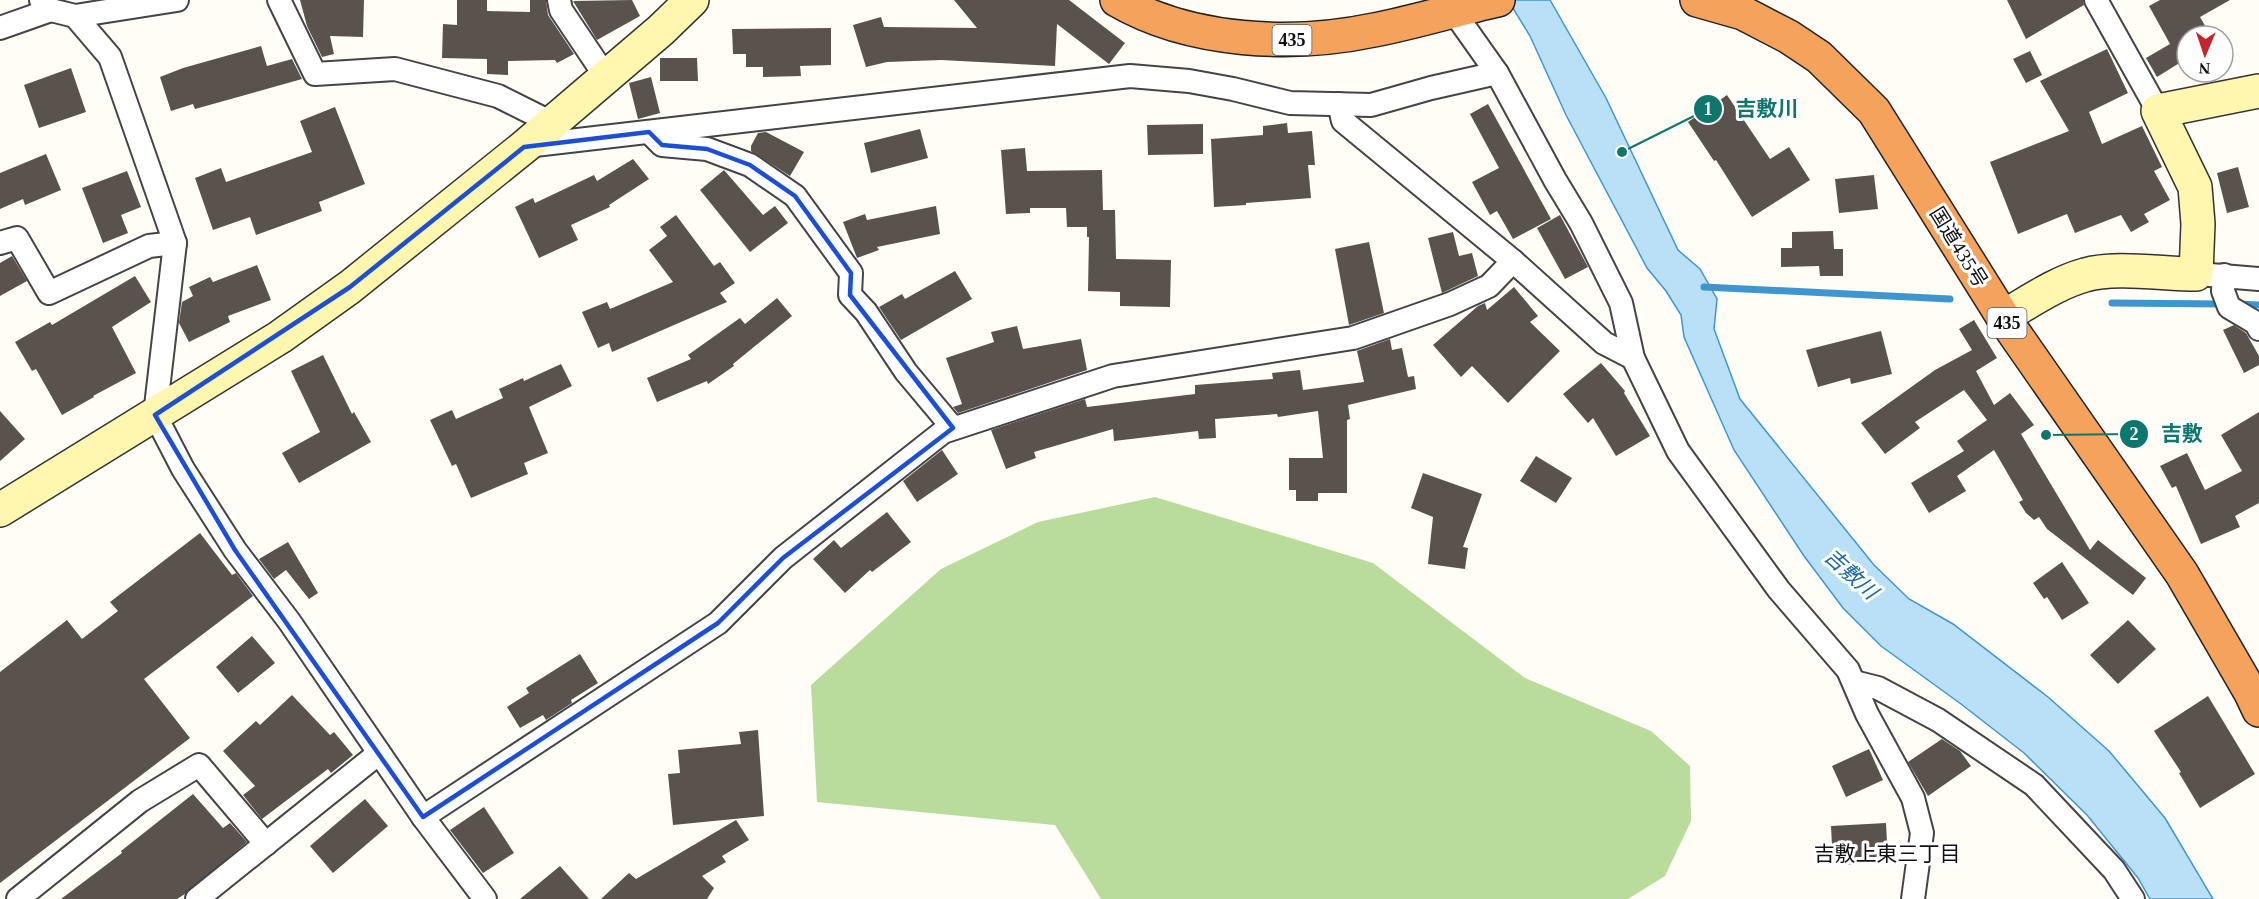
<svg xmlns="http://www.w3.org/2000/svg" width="2259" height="899" viewBox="0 0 2259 899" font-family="'Times New Roman','Noto Sans JP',serif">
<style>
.forest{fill:#b9dc9c}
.water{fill:#b9e0f7;stroke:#3f96cf;stroke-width:1.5}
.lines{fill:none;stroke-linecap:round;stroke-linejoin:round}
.stream{stroke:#3f96cf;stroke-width:7}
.building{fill:#5a524d}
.street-casing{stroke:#444;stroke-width:26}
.secondary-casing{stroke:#333;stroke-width:36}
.highway-casing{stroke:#222;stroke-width:36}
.street{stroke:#fff;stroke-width:22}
.secondary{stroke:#fff6b0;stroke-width:33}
.highway{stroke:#f5a25d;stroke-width:33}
.marked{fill:none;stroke:#1d4ed8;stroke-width:4.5;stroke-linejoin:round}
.labels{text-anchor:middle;stroke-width:6;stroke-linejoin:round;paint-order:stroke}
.shield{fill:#fff;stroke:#585858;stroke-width:1.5}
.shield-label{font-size:18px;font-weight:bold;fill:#111}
.street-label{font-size:20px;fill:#111;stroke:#fff}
.water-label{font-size:21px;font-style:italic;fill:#1768a6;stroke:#fff}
.neighbourhood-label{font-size:21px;fill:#111;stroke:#fff}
.leader{fill:none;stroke:#0f766e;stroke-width:2}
.callout-dot{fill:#0f766e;stroke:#fff;stroke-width:2}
.mark-label{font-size:18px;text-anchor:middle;font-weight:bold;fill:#fff}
.callout-label{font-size:21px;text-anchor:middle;font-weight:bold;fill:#0f766e;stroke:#fff;stroke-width:6;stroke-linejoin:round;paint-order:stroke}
</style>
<rect width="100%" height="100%" fill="#fffdf5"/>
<polygon class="forest" points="1155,497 1373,563 1525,678 1651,731 1690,766 1691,821 1665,876 1628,899 1101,899 1055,825 817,802 811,685 941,569 1038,522"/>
<polygon class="water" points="1508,0 1550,0 1606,98 1678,250 1700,269 1717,299 1714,329 1740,399 1874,565 1909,599 1953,624 2048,697 2109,751 2165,818 2213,899 2150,899 2138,878 2087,815 2024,753 1961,704 1881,646 1843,608 1804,556 1734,450 1684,337 1681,315 1666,291 1647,268 1566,115 1530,36"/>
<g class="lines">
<g class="stream">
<polyline points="1704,287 1950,299"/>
<polyline points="2112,303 2223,304"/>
<polyline points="2238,304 2259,305"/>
</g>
</g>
<g class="building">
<polygon points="300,0 364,0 363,37 330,36 334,54 322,57 307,26"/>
<polygon points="457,0 487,0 487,11 530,12 530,0 546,0 548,15 574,54 557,63 555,60 508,61 508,75 487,74 487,59 442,58 443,24 457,25"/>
<polygon points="632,0 640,16 597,40 573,1"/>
<polygon points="954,0 1069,0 1125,43 1109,64 1057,24 1055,66 941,60 887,62 866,67 853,25 881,17 884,27 977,28"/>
<polygon points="2007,0 2083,0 2084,5 2026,39"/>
<polygon points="2160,0 2230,0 2200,17 2211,36 2187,36 2187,73 2181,62 2157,77 2146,58 2170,44 2149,6"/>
<polygon points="831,28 831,65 800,66 801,76 763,77 763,67 746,67 746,54 733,54 732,29"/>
<polygon points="261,46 267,66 292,59 302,79 195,109 193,104 171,111 160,77 183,68"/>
<polygon points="2107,49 2128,93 2089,112 2102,144 2142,126 2162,167 2154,171 2170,200 2144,214 2149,222 2131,232 2121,215 2075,233 2067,214 2018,234 1990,162 2069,131 2040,81"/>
<polygon points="2030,51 2042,75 2026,83 2013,59"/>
<polygon points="660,58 697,58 698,81 660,81"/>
<polygon points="71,68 86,112 39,128 24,85"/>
<polygon points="651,77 660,113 638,119 629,83"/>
<polygon points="1727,95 1770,159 1789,147 1810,180 1752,217 1716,160 1714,161 1688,122"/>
<polygon points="1488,104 1551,219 1513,239 1497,211 1490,215 1472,182 1499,168 1470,114"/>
<polygon points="335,107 365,184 319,202 322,211 256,235 250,217 213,230 195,178 221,168 226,182 312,152 300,121"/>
<polygon points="1287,123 1288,133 1312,131 1315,165 1308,165 1311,198 1246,203 1246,205 1214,207 1211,139 1263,135 1263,126"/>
<polygon points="1203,124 1203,154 1148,155 1147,125"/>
<polygon points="920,129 928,158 871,173 864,143"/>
<polygon points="766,132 804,152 790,176 751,151 751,146 758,133"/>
<polygon points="1025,148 1027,171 1102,170 1103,210 1115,210 1116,259 1171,260 1170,307 1120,306 1120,292 1088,291 1089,237 1087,237 1087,227 1067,227 1066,208 1030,208 1030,213 1006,214 1001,150"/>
<polygon points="46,154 61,190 25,205 23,199 0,209 0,173"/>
<polygon points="633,159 649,179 609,205 610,207 571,225 578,240 539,258 515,207 533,198 535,203 594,175 597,181"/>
<polygon points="2238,167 2249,207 2227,213 2217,173"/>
<polygon points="724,170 763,215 775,206 788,223 750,252 700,190"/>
<polygon points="127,171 141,207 121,215 128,233 103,243 82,188"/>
<polygon points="1874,175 1878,209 1839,213 1835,179"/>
<polygon points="936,206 940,234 877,247 879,250 857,258 843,222 865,214 867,220"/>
<polygon points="676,215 714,266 720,262 735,283 720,293 727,302 612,352 609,343 598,348 582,312 607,302 610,309 673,282 649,250 667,236 660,227"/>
<polygon points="1560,215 1588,267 1565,279 1537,228"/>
<polygon points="1833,231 1834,249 1843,249 1843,276 1820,276 1819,266 1781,267 1781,248 1792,248 1792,232"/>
<polygon points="1453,232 1459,256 1472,253 1478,276 1442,293 1428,238"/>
<polygon points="1369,242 1384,313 1349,325 1335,249"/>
<polygon points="12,256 27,281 0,296 0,263"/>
<polygon points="257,265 271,300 228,316 230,322 189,342 179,323 182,302 193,296 189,287 210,277 213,282"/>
<polygon points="955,271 972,299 901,340 879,307 902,294 905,299"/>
<polygon points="135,276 151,302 112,327 136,373 93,396 94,397 62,415 36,369 32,371 15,342 50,322 52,325"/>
<polygon points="1514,287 1538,316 1530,322 1560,351 1508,403 1472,366 1461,377 1433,345 1478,306 1485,303 1487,310"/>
<polygon points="777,298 792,316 733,364 734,366 708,384 707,381 657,402 647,378 691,359 688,355 740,318 745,324"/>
<polygon points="1974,320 1997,358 1976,371 1994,405 2010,393 2034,425 2021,434 2090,550 2098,540 2146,578 2133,595 2047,529 2039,517 2034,520 2026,513 2019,502 2023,500 1994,450 1957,476 1966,491 1929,513 1911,483 1964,451 1957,441 1987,420 1964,390 1915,422 1920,428 1885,454 1861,423 1935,370 1972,350 1959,329"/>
<polygon points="2234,325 2246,333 2259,356 2259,365 2244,373 2223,330"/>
<polygon points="1017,326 1023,349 1081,339 1087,370 958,413 953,407 962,404 946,358 994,342 991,332"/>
<polygon points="1881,331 1892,374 1851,384 1850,378 1818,387 1806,350"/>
<polygon points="1390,339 1392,350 1402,348 1408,377 1414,376 1416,389 1348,405 1350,419 1347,420 1347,493 1318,493 1318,501 1296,501 1296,490 1289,490 1289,458 1323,458 1318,411 1278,417 1277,414 1215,419 1216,438 1199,439 1198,431 1114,441 1113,429 1034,452 1036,458 1006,469 991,430 1085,399 1087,407 1195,394 1195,385 1273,379 1272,373 1300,370 1303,390 1364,382 1357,351"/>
<polygon points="323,355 352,414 354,412 371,442 299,483 282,453 320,432 291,371"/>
<polygon points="1601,363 1625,391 1624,393 1650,436 1616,456 1593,418 1588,423 1563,394"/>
<polygon points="561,364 572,386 529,407 548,453 524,463 528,474 471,498 456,464 452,466 430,420 452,410 456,419 503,398 499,389 523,378 524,381"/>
<polygon points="0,411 25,439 0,461"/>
<polygon points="2259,412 2259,503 2235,516 2240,527 2201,544 2176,486 2172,488 2160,466 2187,453 2205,490 2242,471 2221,435"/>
<polygon points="942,450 958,474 917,502 903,481"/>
<polygon points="1536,456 1572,478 1556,503 1520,481"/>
<polygon points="1423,473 1482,494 1463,547 1468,548 1465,569 1428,564 1433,517 1411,508"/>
<polygon points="887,512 911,542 872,572 870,570 845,593 813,559 834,540 841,548"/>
<polygon points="200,533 232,575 236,573 253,596 144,679 190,738 0,883 0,672 67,620 82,639 118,611 110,602"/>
<polygon points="288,542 318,593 309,599 286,570 274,579 259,559"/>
<polygon points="2062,562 2089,603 2062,620 2047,597 2044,599 2033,583"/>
<polygon points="2128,620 2156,649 2118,684 2090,655"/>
<polygon points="252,636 275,663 238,693 216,667"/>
<polygon points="580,654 598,683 571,700 572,703 546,720 543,715 520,728 507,707 529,693 526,688"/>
<polygon points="292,695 330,735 334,732 353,755 331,773 328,769 262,819 243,795 255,786 223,751 256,721 260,725"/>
<polygon points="2208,696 2255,774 2200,808 2179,773 2181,772 2154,731"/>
<polygon points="758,730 764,816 673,825 668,774 680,773 678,750 741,744 739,732"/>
<polygon points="1942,739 1960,751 1971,766 1928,796 1908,762"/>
<polygon points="1869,749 1883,780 1846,797 1832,766"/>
<polygon points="193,794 223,828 230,823 247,842 185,894 177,899 61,899 122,853 121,851"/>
<polygon points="365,799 388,826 333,873 310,846"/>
<polygon points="484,807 514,853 483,873 450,830"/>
<polygon points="736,820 749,840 722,856 726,862 702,876 714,888 707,899 601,899 629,873 636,879"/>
<polygon points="1886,823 1888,863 1833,865 1831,826"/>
<polygon points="560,866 589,899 520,899"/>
</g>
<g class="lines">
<defs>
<g id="street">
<polyline points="41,0 51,10 75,16 177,0"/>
<polyline points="279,0 315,74 395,69 498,96 552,123"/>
<polyline points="559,0 561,10 606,77"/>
<polyline points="2096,0 2158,111"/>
<polyline points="1446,1 1497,73 1555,180 1581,223 1621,303 1633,358 1678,451 1779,590 1848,670 1867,714 1913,798 1922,833 1913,899"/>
<polyline points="75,16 110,57 175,243 155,415 183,469 235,550 289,621 423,817 485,899"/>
<polyline points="0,28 51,10"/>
<polyline points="1339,104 1343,121 1513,261 1604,343 1633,358"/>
<polyline points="649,132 662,145 707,149 750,165 795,196 851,273 850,295 866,312 906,372 953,428"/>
<polyline points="526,146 1130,76 1189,81 1233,89 1290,103 1371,105 1431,88 1497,73"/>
<polyline points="0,243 17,238 49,293 149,246 175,243"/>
<polyline points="2210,275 2259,279"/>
<polyline points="2224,275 2223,291 2229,307 2256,323 2259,329"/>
<polyline points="1854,682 1878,688 1938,720 2034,785 2114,870 2133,899"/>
<polyline points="423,817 718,623 783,558 943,432 1113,376 1353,338 1450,304 1489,286 1513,261"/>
<polyline points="18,899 140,801 199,765 266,844"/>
<polyline points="197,899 379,753"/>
</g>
<g id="secondary">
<path d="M2003,317C2029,302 2056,283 2085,275C2115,266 2163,274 2196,274L2198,224L2195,187L2158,111L2259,91"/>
<polyline points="0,510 280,337 350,287 524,147 661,30 692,0"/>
</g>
<g id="highway">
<path d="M1117,0C1191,43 1293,47 1374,30C1416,22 1457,9 1498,0"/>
<polyline points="1697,0 1743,13 1789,37 1819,57 1874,111 2003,317 2182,574 2251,693 2259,710"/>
</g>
</defs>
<use href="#street" class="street-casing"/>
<use href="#secondary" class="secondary-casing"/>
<use href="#highway" class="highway-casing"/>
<use href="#street" class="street"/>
<use href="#secondary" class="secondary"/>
<use href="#highway" class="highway"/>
</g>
<path class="marked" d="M649,132L662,145L707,149L750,165L795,196L851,273L850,295L953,428L783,558L718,623L423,817L235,550L155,415L350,287L524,147Z"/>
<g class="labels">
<g class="shield">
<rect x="1272.5" y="25" width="39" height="30" rx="4.5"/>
<rect x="1987.5" y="308" width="39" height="30" rx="4.5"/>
</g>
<g class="shield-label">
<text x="1292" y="46">435</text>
<text x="2007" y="329">435</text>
</g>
<g class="street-label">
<text transform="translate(1959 247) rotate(58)" y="7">国道435号</text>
</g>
<g class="water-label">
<text transform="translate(1851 574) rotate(42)" y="7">吉敷川</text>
</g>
<g class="neighbourhood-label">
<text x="1887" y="861">吉敷上東三丁目</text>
</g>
</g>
<path class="leader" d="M1622 152L1708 109M2046 435L2134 434"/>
<g class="callout-dot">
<circle cx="1622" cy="152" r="6"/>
<circle cx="2046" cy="435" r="6"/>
<circle cx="1708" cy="109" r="15"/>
<circle cx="2134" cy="434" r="15"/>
</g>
<g class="mark-label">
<text x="1708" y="115">1</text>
<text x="2134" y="440">2</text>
</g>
<g class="callout-label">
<text x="1767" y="116">吉敷川</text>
<text x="2182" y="441">吉敷</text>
</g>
<g transform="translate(2205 54) rotate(182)"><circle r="28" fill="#ffffff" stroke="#a0a0a0" stroke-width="1.5"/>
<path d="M0-4.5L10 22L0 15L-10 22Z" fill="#c4262e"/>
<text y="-9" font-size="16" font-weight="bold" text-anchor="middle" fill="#111111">N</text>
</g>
</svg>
